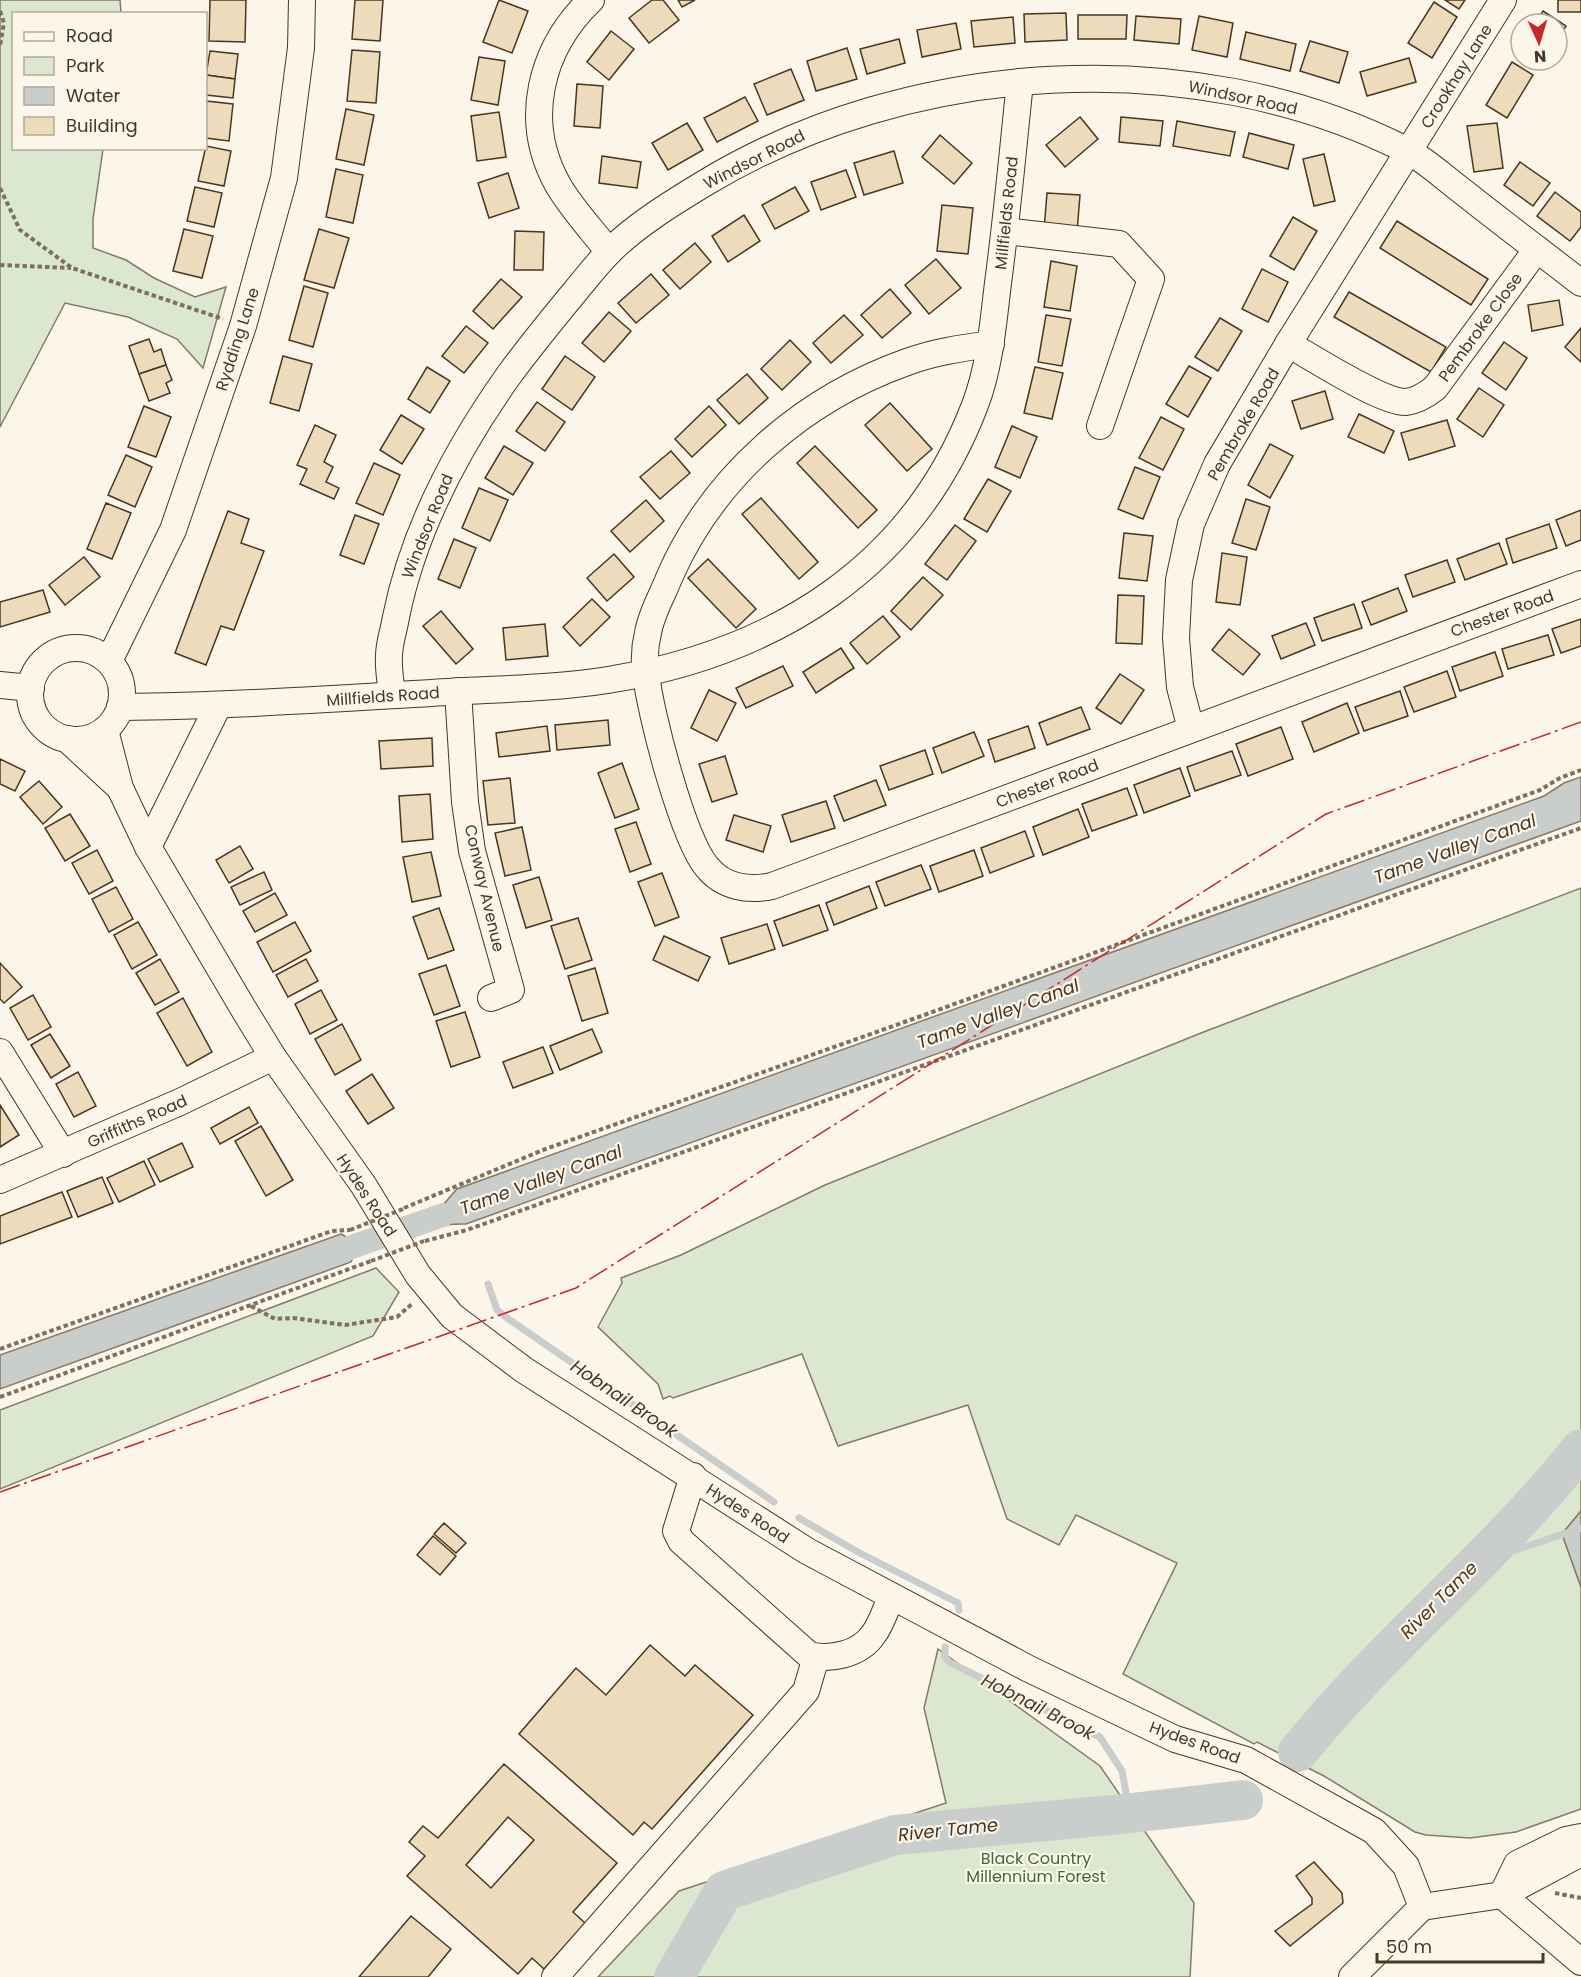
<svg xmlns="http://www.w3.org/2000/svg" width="1581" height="1977" viewBox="0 0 1581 1977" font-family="Poppins,sans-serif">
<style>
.green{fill:#dce7d0;stroke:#887966;stroke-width:1.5}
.water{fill:#c9cecd;stroke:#887966;stroke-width:1.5}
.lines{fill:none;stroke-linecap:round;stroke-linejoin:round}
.stream{stroke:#c9cecd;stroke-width:7}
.canal{stroke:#c9cecd;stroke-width:24}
.river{stroke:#c9cecd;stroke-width:40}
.building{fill:#ecdcbc;stroke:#4a3520;stroke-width:1.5;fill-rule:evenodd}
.minor-casing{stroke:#4a3520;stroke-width:28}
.path{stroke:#7f6f5c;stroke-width:4;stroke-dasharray:4.5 3;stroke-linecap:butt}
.minor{stroke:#fbf6e9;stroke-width:26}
.path-bridge{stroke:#7f6f5c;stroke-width:4;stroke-dasharray:4.5 3;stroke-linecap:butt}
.power{stroke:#c62828;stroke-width:1.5;stroke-dasharray:21 4.5 3 4.5;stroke-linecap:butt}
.labels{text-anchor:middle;stroke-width:4.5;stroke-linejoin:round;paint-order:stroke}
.street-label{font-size:16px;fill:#4a3520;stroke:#fbf6e9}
.park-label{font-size:16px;fill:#436837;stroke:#fbf6e9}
.water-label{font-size:18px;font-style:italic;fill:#4a3520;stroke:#fbf6e9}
</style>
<rect width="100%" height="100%" fill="#fbf6e9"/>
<g class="green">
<polygon points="0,0 120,0 121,13 14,14 14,148 103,149 93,219 93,248 126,260 154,278 195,297 226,287 203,368 177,339 128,317 65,303 0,427"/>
<polygon points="1581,888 1581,1511 1562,1534 1581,1587 1581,1809 1516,1832 1470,1838 1426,1835 1415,1832 1324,1776 1257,1742 1254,1744 1123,1674 1177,1563 1076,1515 1059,1545 1007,1519 968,1405 838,1446 802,1354 673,1398 670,1396 663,1399 658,1384 598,1327 622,1283 621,1278 681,1255 825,1185 1201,1033"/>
<polygon points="376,1268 399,1292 373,1336 0,1489 0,1410"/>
<polygon points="938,1649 1100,1766 1194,1903 1190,1977 598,1977 679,1891 946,1803 924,1708"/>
</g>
<g class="water">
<path d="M1581,777V821L466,1224C447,1223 431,1229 414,1225L421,1214L442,1206L457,1189L1544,796L1564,783Z"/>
<polygon points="341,1234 359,1244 351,1262 0,1389 0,1355"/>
<polygon points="1581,1511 1581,1587 1562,1534"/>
</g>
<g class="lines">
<g class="stream">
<polyline points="488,1284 497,1310 507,1318 774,1502"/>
<polyline points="799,1518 856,1551 958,1603 959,1610"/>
<polyline points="1477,1563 1581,1528"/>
<polyline points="945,1647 945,1657 949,1662 1100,1737 1122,1771 1130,1814"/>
</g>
<polyline class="canal" points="329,1255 443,1215"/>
<g class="river">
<path d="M1298,1752C1385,1644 1495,1557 1581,1449"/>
<polyline points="674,1977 724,1891 895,1835 1123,1814 1243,1800"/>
</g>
</g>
<g class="building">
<polygon points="210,0 246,0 245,42 209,41"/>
<polygon points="355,0 383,0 380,41 352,39"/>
<polygon points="499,0 528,11 512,53 483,42"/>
<polygon points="652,0 663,0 679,20 649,43 629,18"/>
<polygon points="678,0 695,0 682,7"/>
<polygon points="1445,0 1465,0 1459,9"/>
<rect x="1558" y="0" width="23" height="12"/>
<polygon points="1434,2 1457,17 1432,58 1408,43"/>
<polygon points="1543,11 1566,26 1557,41 1557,24 1535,24"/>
<polygon points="1066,13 1067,40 1025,42 1024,14"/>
<polygon points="1078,15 1127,15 1126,39 1078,39"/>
<polygon points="1136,16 1181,19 1179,44 1134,40"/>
<polygon points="1199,16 1233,23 1227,57 1192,50"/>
<polygon points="1013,17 1015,43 974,47 971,21"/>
<polygon points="956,23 961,49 922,57 917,30"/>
<polygon points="611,31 634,49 609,80 587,62"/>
<polygon points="1246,32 1296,44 1290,71 1240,59"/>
<polygon points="899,39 905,63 867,74 860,49"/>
<polygon points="1310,41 1348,52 1339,83 1300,71"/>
<polygon points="847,48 857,79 816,91 807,61"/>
<polygon points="352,50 380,52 376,103 347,101"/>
<polygon points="210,51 238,54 235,79 206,75"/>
<polygon points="479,57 505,61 498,105 471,100"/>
<polygon points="1409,58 1416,82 1367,96 1360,72"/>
<polygon points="1526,60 1545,60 1540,69"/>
<polygon points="1512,62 1533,75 1507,118 1486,105"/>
<polygon points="791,69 804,100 767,115 754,84"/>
<polygon points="206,75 235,79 233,98 206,95"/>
<polygon points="577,84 603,86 600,128 574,126"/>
<polygon points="745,97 758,121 717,142 704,118"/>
<polygon points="206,101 233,104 229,141 206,138"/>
<polygon points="346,109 374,115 364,165 336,159"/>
<polygon points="499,112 506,157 477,161 471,116"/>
<polygon points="1080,117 1098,139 1065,167 1046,145"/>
<polygon points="1121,117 1163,121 1160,146 1119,142"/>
<polygon points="1177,121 1235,132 1230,156 1173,146"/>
<polygon points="687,123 703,150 668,170 652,143"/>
<polygon points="1497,123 1503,168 1474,172 1467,126"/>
<polygon points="1249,133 1294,145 1288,169 1243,157"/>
<polygon points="940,135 972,163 954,184 922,157"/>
<polygon points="206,146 231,151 224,186 198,181"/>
<polygon points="894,151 903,183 864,195 854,163"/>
<polygon points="1324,154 1335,201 1314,206 1303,159"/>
<polygon points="602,156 641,162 637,188 599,183"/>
<polygon points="1520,162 1550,183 1533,206 1504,185"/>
<polygon points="336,169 363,175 353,223 326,217"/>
<polygon points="846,170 856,197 821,210 811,182"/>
<polygon points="508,173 519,208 489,218 478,183"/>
<polygon points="195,187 222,193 214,227 187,221"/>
<polygon points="795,187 809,211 775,229 762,205"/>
<polygon points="1555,192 1581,212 1581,227 1570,241 1537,216"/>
<polygon points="1047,193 1080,195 1077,232 1044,230"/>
<polygon points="942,205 973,208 968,254 937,251"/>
<polygon points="744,215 760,241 728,262 712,236"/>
<polygon points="1293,217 1317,231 1294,270 1270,256"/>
<polygon points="1397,221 1488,279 1471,305 1380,248"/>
<polygon points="184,229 213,236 202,278 173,271"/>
<polygon points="319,229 349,238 334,288 304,280"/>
<polygon points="515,231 544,232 543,270 514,270"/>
<polygon points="695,243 711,262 680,289 663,270"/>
<polygon points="936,259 961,288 929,314 905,285"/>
<polygon points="1051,261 1077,266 1070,311 1044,307"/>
<polygon points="1262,269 1288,282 1268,322 1242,309"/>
<polygon points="651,274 669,295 636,323 618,303"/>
<polygon points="501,279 522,297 493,329 473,311"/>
<polygon points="304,286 328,293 313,347 289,340"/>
<polygon points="890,289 911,313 882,338 861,315"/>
<polygon points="1349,292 1446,347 1431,372 1334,317"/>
<polygon points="1559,300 1563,325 1532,331 1528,305"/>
<polygon points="609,312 631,331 604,362 582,343"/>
<polygon points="844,315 863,335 831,363 813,343"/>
<polygon points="1046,315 1071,319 1062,366 1038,362"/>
<polygon points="1220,318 1242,331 1218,371 1195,357"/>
<polygon points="466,326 488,343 464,373 442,356"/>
<polygon points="1581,328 1581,362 1565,347"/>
<polygon points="149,339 154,352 161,349 166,365 139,374 129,346"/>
<polygon points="790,340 811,362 782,390 761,369"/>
<polygon points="1504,342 1527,358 1506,390 1482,373"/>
<polygon points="283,356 312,364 299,411 270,403"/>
<polygon points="565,356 595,377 572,410 542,389"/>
<polygon points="166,365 172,380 166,383 170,393 149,401 139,374"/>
<polygon points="1189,366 1211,378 1188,417 1166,404"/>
<polygon points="427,367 450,381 430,413 408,399"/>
<polygon points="1035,367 1063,373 1052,419 1024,413"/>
<polygon points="747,374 768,398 739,424 717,400"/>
<polygon points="1479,388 1504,405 1483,437 1457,419"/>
<polygon points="1325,391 1333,419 1301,429 1292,401"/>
<polygon points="537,402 565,422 545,451 516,431"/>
<polygon points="890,403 932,449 907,471 865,425"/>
<polygon points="144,406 171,417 156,457 128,447"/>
<polygon points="709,406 726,425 692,457 675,439"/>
<polygon points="1359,414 1394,431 1384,453 1348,437"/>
<polygon points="401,415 424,429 402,464 380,450"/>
<polygon points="1161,417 1184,429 1163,470 1139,458"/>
<polygon points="1447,420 1455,446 1409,460 1401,433"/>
<polygon points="315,425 336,435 324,462 333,467 326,482 339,488 334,499 300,484 307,469 297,465"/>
<polygon points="1012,426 1037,437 1020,478 995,467"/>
<polygon points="1270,444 1293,456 1270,498 1248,485"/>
<polygon points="504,446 533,463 513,495 485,478"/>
<polygon points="815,446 877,510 858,528 797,463"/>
<polygon points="671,451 690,473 660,499 640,477"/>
<polygon points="126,455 152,467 135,507 108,495"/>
<polygon points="374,463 400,475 383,515 356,503"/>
<polygon points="1135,467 1160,477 1143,519 1118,509"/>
<polygon points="988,479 1011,491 987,532 964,519"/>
<polygon points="479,488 508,500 490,541 462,528"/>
<polygon points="761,498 818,562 799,579 742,514"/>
<polygon points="1246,499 1270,507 1256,550 1232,543"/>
<polygon points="646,500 664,521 630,552 611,531"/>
<polygon points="106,503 131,513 112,559 87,549"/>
<polygon points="1581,510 1581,540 1566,546 1556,520"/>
<polygon points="228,511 249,519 241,543 264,551 234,630 221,626 206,665 175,653"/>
<polygon points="355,515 379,524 364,564 340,555"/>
<polygon points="1549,524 1557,548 1513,563 1506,539"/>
<polygon points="955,525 976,541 947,580 925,564"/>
<polygon points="1124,533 1153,536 1147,581 1119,578"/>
<polygon points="454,539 476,548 460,588 438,579"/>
<polygon points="1499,543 1507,564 1465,580 1457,559"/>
<polygon points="1222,553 1247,557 1240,605 1216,602"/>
<polygon points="614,554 634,577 607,601 587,578"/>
<polygon points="84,557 100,577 65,605 49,585"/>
<polygon points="708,559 756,609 736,628 688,578"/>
<polygon points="1447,560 1455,582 1413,597 1405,575"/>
<polygon points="923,577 943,595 911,630 891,611"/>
<polygon points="1398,588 1407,611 1371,625 1362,602"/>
<polygon points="43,590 50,612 0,627 0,602"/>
<polygon points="1118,595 1144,596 1142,644 1116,643"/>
<polygon points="592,599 610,617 580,646 563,627"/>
<polygon points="1354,604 1362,628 1322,641 1314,618"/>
<polygon points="441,611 473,649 456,664 423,626"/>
<polygon points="883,616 900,637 867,664 850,643"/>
<polygon points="1581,619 1581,646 1561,653 1552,629"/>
<polygon points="1306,623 1315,645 1281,659 1272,636"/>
<polygon points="545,624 548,656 506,660 503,628"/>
<polygon points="1229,629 1260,654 1243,675 1212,650"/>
<polygon points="1548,635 1554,655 1508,669 1502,649"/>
<polygon points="841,648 854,668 816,693 803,672"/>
<polygon points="1495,652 1503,676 1460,691 1452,667"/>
<polygon points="783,666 793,686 746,708 736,688"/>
<polygon points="1447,671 1456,697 1414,712 1404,687"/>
<polygon points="1120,674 1144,690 1121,724 1096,708"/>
<polygon points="709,690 736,703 717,741 691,728"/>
<polygon points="1400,691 1408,716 1364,731 1355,707"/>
<polygon points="1347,703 1359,733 1314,752 1302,722"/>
<polygon points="1081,707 1090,729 1047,745 1039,723"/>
<polygon points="608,720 610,745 557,750 555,725"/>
<polygon points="547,726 550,751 499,757 496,733"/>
<polygon points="1028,726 1035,748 995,762 988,740"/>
<polygon points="1281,727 1293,759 1248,776 1236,744"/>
<polygon points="974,732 984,756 942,773 933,748"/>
<polygon points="432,738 433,766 381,769 379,741"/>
<polygon points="925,750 933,774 889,790 880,766"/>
<polygon points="1232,751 1241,775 1195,791 1187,767"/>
<polygon points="725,756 737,794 712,802 699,764"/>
<polygon points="0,759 25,771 15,791 0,784"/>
<polygon points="622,763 639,809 615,818 598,773"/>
<polygon points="1180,768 1190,796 1144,813 1134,785"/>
<polygon points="510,778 515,823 488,825 483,781"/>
<polygon points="876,780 886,805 844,821 834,796"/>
<polygon points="39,781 62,807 43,824 20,797"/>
<polygon points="1127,788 1137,815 1092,831 1082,804"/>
<polygon points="430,794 433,839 402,842 399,796"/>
<polygon points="826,801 835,828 791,842 782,815"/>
<polygon points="1078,809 1089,837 1043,855 1033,827"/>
<polygon points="70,814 90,846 65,861 45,828"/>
<polygon points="734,815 771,826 763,852 726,840"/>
<polygon points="636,822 651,864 630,872 615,829"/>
<polygon points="522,827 531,870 505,876 495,833"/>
<polygon points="1025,831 1034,856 990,873 981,848"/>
<polygon points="240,846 253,869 229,883 216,860"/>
<polygon points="97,850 113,881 89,894 72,863"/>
<polygon points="974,850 983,876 939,892 930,866"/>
<polygon points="431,852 441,896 412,902 403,857"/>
<polygon points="921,865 931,889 885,906 876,882"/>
<polygon points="264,872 272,890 240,905 231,887"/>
<polygon points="662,873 679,917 655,926 638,882"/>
<polygon points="539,877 552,920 526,928 513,885"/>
<polygon points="869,886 877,908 834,925 826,903"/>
<polygon points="116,887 133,919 109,932 92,899"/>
<polygon points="275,893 287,915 255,932 243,911"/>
<polygon points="819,905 828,930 783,946 774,921"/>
<polygon points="439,908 454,950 428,959 413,917"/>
<polygon points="578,918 592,960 565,969 551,926"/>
<polygon points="138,922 157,955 132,969 114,935"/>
<polygon points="295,922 311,951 273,972 257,942"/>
<polygon points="767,924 775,949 729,964 721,938"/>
<polygon points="664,936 710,957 698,981 653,960"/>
<polygon points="160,959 179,992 155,1005 136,973"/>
<polygon points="306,959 318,981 288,997 276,975"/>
<polygon points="0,963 22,987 4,1003 0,999"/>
<polygon points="446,965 460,1006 434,1015 419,974"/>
<polygon points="595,968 608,1013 582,1021 568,976"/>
<polygon points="321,990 337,1020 310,1034 295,1004"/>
<polygon points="33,995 51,1027 28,1040 10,1008"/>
<polygon points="183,998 212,1052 187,1066 157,1013"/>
<polygon points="465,1012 480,1057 451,1067 436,1021"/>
<polygon points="342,1024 361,1060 335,1075 315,1039"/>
<polygon points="592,1029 602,1052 560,1070 550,1046"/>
<polygon points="50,1034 70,1066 51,1078 31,1045"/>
<polygon points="543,1047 553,1073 513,1088 503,1062"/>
<polygon points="78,1072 96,1106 74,1117 56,1084"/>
<polygon points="372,1074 394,1108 368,1124 346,1091"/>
<polygon points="0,1105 19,1135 0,1147"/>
<polygon points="249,1107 258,1123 220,1144 211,1128"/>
<polygon points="261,1126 293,1180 266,1196 235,1141"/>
<polygon points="182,1143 193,1167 160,1182 148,1159"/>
<polygon points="144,1161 155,1185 119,1202 107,1178"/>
<polygon points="102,1177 113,1203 78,1217 67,1191"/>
<polygon points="62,1192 72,1217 0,1244 0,1216"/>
<polygon points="444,1523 466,1543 456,1553 434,1534"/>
<polygon points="433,1536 456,1556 440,1575 417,1555"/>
<polygon points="650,1645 685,1676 695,1665 753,1715 652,1829 644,1822 633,1835 519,1734 576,1668 606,1695"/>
<path d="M504,1764L617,1863L573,1912L585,1923L544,1969L532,1958L518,1974L407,1876L425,1856L409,1842L423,1826L438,1838ZM508,1817L534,1840L491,1888L466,1865Z"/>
<polygon points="1314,1862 1342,1893 1343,1903 1290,1946 1275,1931 1312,1904 1312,1898 1296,1876"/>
<polygon points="411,1916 451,1949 428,1977 359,1977"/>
</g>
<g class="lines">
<defs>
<g id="minor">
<path d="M591,0C540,49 522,121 558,185C572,209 592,230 609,252"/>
<polyline points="1005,231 1119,244 1151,279 1100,426"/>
<path d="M991,344C962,348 934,352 907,362C803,399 713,476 669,578C662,596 651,614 648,633C645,645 644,661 646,674C650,713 683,839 707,867C723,887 748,891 772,886L1581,584"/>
<path d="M1288,344C1312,357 1382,403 1406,402C1417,401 1426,395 1435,388L1537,249"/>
<circle cx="76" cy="694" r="46"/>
<polyline points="109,661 173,530 243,326 284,178 301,48 302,0"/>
<polyline points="0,685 31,688"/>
<polyline points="458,691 465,802 472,851 511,990 491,998"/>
<path d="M392,695C391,683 388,669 389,656C389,643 394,630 396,617C414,528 457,448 509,375C531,345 554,317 578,288C588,276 598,263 609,252C636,225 672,203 705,183C909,60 1191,42 1404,149C1425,159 1443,177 1462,191C1501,222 1541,252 1581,283"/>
<path d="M120,707C224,706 328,699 432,693C491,689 550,689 608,680C775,653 913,568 975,405C990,366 993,324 998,283C1007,216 1013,149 1020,82"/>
<polyline points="1191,729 1180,687 1176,638 1179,580 1191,524 1217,464 1288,344 1503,0"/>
<polyline points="105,730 120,788 148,847 243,1008 273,1057 364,1186 418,1275 452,1316 524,1370 807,1551 1029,1669 1175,1739 1246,1760 1374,1831 1406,1866 1422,1907"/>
<polyline points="67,739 120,788"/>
<polyline points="148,847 218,706"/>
<polyline points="0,1052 63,1154"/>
<polyline points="0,1180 180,1102 273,1057"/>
<path d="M693,1476L676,1531L681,1541L809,1655C830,1660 859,1655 873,1635C881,1625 886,1609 891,1597"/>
<polyline points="1502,1895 1517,1864 1566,1840 1581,1837"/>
<polyline points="1502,1895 1581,1962"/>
<polyline points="1422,1907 1502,1895 1581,1853"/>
<polyline points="555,1977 806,1691 816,1657"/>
<polyline points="1352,1977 1422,1907"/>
</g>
</defs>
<use href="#minor" class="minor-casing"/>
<g class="path">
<polyline points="0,11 4,23 0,46"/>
<polyline points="0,188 20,230 72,268 223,319"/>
<polyline points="0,265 71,268"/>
<polyline points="404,1208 543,1150 927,1014 1540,790 1560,778 1581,770"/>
<polyline points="425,1241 467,1230 1581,828"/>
<polyline points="251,1306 275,1319 293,1318 345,1325 397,1317 413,1303"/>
<polyline points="0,1349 332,1231 350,1230"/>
<polyline points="0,1397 371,1261"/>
<polyline points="1555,1893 1581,1898"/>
</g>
<use href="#minor" class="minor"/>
<g class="path-bridge">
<polyline points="350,1230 403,1209"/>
<polyline points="371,1261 424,1241"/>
</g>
<polyline class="power" points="0,1492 576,1288 1326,814 1581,722"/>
</g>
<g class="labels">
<g class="street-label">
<text transform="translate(1456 76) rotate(-58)" y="6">Crookhay Lane</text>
<text transform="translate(1243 97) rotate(12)" y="6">Windsor Road</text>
<text transform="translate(754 159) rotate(-27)" y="6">Windsor Road</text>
<text transform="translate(1006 213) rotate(-84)" y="6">Millfields Road</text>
<text transform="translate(1480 327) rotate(-54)" y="6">Pembroke Close</text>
<text transform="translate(237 339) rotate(-72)" y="6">Rydding Lane</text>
<text transform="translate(1243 424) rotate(-60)" y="6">Pembroke Road</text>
<text transform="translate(427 526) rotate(-68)" y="6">Windsor Road</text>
<text transform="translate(1502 613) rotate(-20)" y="6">Chester Road</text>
<text transform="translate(383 696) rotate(-4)" y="6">Millfields Road</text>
<text transform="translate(1047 783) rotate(-21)" y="6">Chester Road</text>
<text transform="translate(485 888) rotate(77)" y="6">Conway Avenue</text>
<text transform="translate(137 1121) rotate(-24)" y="6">Griffiths Road</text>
<text transform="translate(367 1195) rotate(57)" y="6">Hydes Road</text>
<text transform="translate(748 1513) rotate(33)" y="6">Hydes Road</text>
<text transform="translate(1195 1742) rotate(20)" y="6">Hydes Road</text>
</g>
<g class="park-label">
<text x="1036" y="1864">Black Country<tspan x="1036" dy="18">Millennium Forest</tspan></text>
</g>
<g class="water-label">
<text transform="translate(1455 849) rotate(-20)" y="6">Tame Valley Canal</text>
<text transform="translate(998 1014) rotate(-20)" y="6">Tame Valley Canal</text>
<text transform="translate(541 1180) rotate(-20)" y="6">Tame Valley Canal</text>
<text transform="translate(624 1399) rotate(34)" y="6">Hobnail Brook</text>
<text transform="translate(1439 1600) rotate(-45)" y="6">River Tame</text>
<text transform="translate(1038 1707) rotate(27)" y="6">Hobnail Brook</text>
<text transform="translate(948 1830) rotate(-6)" y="6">River Tame</text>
</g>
</g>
<rect x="12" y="12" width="195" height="138" fill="#fbf6e9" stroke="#b4a999" stroke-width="1.5"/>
<rect x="24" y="32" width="30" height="9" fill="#fbf6e9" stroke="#b4a999" stroke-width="1.5"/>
<text x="66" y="42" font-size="18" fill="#4a3520">Road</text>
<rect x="24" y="57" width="30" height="18" fill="#dce7d0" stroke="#b4a999" stroke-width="1.5"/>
<text x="66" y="72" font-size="18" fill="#4a3520">Park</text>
<rect x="24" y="87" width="30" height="18" fill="#c9cecd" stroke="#b4a999" stroke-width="1.5"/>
<text x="66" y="102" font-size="18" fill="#4a3520">Water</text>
<rect x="24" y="117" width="30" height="18" fill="#ecdcbc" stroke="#b4a999" stroke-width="1.5"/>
<text x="66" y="132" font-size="18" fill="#4a3520">Building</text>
<g transform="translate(1539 42) rotate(176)"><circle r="28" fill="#fbf6e9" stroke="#b4a999" stroke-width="1.5"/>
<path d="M0-4.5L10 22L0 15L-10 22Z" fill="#c62828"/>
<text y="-9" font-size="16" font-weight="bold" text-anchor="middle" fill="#4a3520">N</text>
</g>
<path d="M1377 1953v9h166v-9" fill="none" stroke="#4a3520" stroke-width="3"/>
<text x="1386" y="1953" font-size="18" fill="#4a3520" stroke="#fbf6e9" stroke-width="4.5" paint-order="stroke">50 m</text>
</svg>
